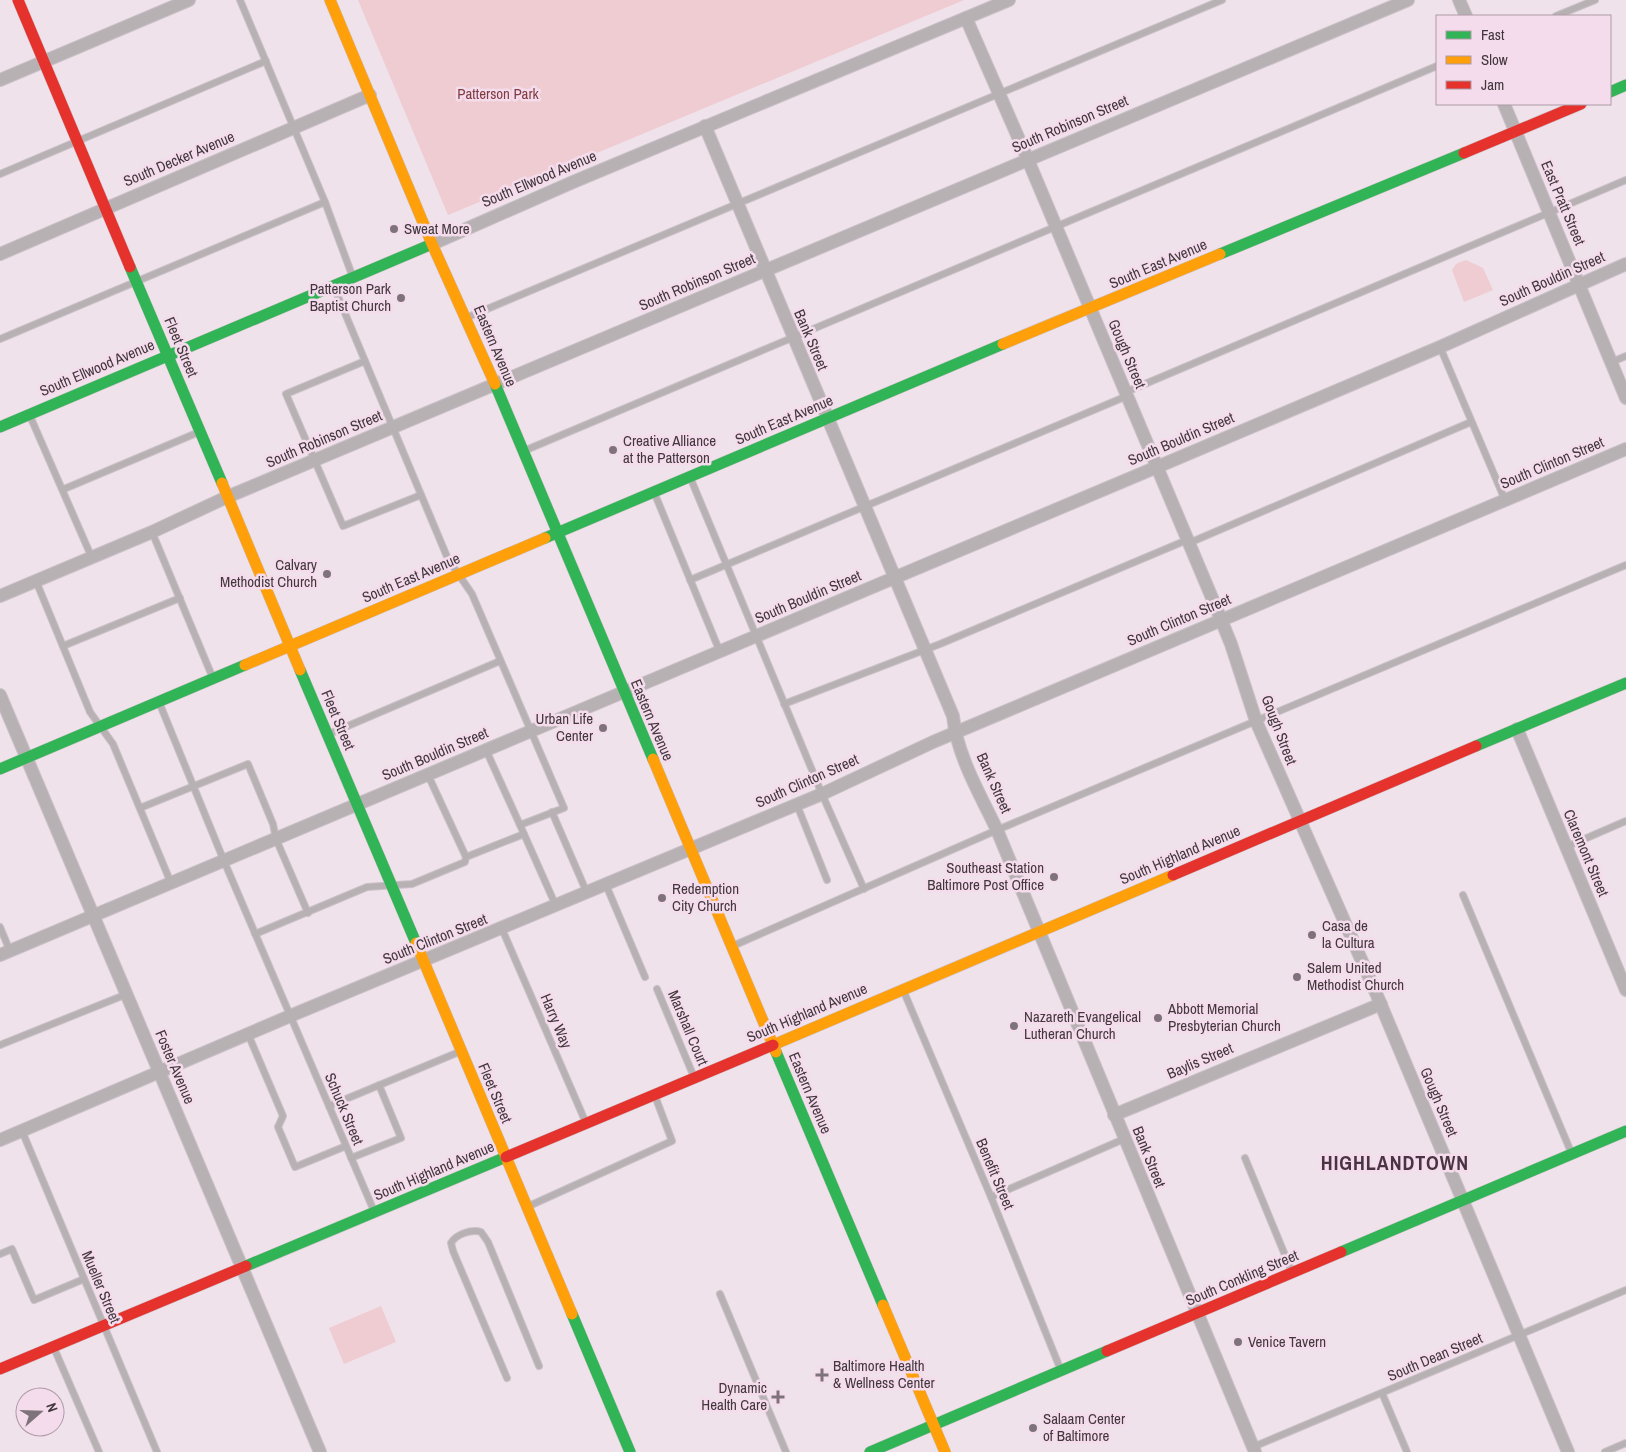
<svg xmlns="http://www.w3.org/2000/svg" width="1626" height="1452" viewBox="0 0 1626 1452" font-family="'Archivo Narrow',sans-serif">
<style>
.green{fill:#eeccd1}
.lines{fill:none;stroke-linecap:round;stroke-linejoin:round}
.lane-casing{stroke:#cbc1c7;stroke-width:8}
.street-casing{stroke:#cbc1c7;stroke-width:14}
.fast-casing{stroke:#cbc1c7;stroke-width:12}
.slow-casing{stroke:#cbc1c7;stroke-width:12}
.jam-casing{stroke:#cbc1c7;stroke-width:12}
.lane{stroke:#b7b1b4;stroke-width:6}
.street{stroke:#b7b1b4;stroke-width:12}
.fast{stroke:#30b455;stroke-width:11}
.slow{stroke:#ff9f0a;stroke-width:11}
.jam{stroke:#e5322d;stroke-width:11}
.poi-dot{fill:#7e737a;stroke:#f5dcec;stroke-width:2}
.labels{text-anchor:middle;stroke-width:5;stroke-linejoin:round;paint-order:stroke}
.park-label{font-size:15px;fill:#813c40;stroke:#f5dcec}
.street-label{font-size:15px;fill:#41373d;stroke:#f5dcec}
.poi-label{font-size:15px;fill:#41373d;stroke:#f5dcec;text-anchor:start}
.district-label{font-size:20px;font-weight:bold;letter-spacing:1px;fill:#483442;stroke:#f5dcec}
</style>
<rect width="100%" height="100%" fill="#efe2eb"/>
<g class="green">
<polygon points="358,0 964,0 448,215"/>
<polygon points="1466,260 1483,268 1493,290 1464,302 1452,270 1456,264"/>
<polygon points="381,1306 396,1342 344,1364 329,1328"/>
</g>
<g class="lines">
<defs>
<g id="lane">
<polyline points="240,0 325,202 352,275"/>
<polyline points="1556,16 1595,0"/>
<polyline points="0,174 266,61"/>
<polyline points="468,317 1222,0"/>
<polyline points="0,339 325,202"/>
<polyline points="1440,347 1505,500"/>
<polyline points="365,361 286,394 343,526 421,495"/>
<polyline points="1612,362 1626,356"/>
<polyline points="1126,392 1626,180"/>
<polyline points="30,416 92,558"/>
<polyline points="526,450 1437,66"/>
<polyline points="690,477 822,794 864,889"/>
<polyline points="64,489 199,432"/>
<polyline points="654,492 720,652"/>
<polyline points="152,532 212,676"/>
<polyline points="1189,543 1471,422"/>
<polyline points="690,580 1127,396"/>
<polyline points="36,581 90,712 113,744 171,883"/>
<polyline points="63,646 180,598"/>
<polyline points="159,702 224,861 374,1211"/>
<polyline points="784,704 940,644 1187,540"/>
<polyline points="329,734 500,661"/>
<polyline points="486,750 520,825"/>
<polyline points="428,775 466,857"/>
<polyline points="797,805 827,880"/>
<polyline points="140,808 248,764 273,824 276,839 308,913"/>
<polyline points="552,812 587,893"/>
<polyline points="524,834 556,906"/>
<polyline points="1566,847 1626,821"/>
<polyline points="606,885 645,977"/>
<polyline points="1463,895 1571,1152"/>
<polyline points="0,927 10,951"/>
<polyline points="502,929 586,1123"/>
<polyline points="255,934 367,887 412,884 465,862 466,857 524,834 520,825 564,808 472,594 448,559 334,287"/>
<polyline points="735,945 997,830 1626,565"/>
<polyline points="657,989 694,1077"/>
<polyline points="904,992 991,1197 1060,1368"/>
<polyline points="248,1034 283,1116 278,1127 295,1167 346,1146"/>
<polyline points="0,1045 127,994"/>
<polyline points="329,1106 459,1052"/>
<polyline points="22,1131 157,1452"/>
<polyline points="351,1158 401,1138 379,1085"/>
<polyline points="1245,1158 1292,1272"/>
<polyline points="991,1197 1124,1139"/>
<polyline points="529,1206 672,1141 655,1096"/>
<polyline points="0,1254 12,1249 34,1300 84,1279"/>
<polyline points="720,1294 786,1452"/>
<polyline points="54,1348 99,1452"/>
<path d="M507,1378L453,1251L451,1243C456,1234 472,1229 481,1232L488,1242L539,1366"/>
<polyline points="1382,1393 1407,1452"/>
<polyline points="1253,1447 1626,1290"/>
<polyline points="1605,1452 1626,1443"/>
</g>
<g id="street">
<polyline points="1459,0 1466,16"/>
<polyline points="966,18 1028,160 1215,605 1231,644 1256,721 1376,993 1568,1452"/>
<polyline points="0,80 189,0"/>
<polyline points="1504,104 1626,398"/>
<path d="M705,126L953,716C957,756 980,794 997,830L1255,1452"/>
<polyline points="432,244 573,182 1009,0"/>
<polyline points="0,254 370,95"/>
<polyline points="0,596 152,532 227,497 1408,0"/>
<polyline points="0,695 320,1452"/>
<polyline points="1517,729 1626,990"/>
<polyline points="0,955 1157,467 1440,347 1626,264"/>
<polyline points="1114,1115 1381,1004"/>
<polyline points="0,1140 290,1016 822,794 933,742 1626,449"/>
</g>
<g id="fast">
<polyline points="1610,92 1626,85"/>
<polyline points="1220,254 1464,153"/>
<polyline points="130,267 222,483"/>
<polyline points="495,384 653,759"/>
<polyline points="0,427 432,244"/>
<polyline points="545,538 1003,344"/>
<polyline points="300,670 416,943"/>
<polyline points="1476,746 1626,683"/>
<polyline points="0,769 245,665"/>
<polyline points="776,1052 883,1305"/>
<polyline points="1341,1252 1626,1131"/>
<polyline points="246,1266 506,1157"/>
<polyline points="572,1314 630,1452"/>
<polyline points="870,1452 1107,1351"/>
</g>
<g id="slow">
<polyline points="330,0 432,244 495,384"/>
<polyline points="1003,344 1220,254"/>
<polyline points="222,483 300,670"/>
<polyline points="245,665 545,538"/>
<polyline points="653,759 776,1052"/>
<polyline points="416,943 572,1314"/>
<polyline points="773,1045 1173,875"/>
<polyline points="883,1305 945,1452"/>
</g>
<g id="jam">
<polyline points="18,0 130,267"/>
<polyline points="1464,153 1581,104"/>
<polyline points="1173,875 1476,746"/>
<polyline points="506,1157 773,1045"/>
<polyline points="1107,1351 1341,1252"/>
<polyline points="0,1369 246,1266"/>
</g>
</defs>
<use href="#lane" class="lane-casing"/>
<use href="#street" class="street-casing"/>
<use href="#fast" class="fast-casing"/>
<use href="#slow" class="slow-casing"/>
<use href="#jam" class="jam-casing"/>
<use href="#lane" class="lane"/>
<use href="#street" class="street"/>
<use href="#fast" class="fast"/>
<use href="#slow" class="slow"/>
<use href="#jam" class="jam"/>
</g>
<g class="poi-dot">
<circle cx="394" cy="229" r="5"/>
<circle cx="401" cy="298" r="5"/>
<circle cx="613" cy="450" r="5"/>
<circle cx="327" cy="574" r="5"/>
<circle cx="603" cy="728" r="5"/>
<circle cx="1054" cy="877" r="5"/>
<circle cx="662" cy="898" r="5"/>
<circle cx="1312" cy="935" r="5"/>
<circle cx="1297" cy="977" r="5"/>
<circle cx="1158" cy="1018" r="5"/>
<circle cx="1014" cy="1026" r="5"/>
<circle cx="1238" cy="1342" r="5"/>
<path d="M819.5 1367.5h5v5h5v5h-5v5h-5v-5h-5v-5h5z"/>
<path d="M775.5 1389.5h5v5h5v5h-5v5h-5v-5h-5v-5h5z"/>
<circle cx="1033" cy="1428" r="5"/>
</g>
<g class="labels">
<g class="park-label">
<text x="498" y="99">Patterson Park</text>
</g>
<g class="street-label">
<text transform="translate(1070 124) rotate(-23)" y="5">South Robinson Street</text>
<text transform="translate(179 159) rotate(-23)" y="5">South Decker Avenue</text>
<text transform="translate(539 179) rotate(-23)" y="5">South Ellwood Avenue</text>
<text transform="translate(1563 203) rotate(67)" y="5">East Pratt Street</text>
<text transform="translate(1158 264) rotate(-23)" y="5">South East Avenue</text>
<text transform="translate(1552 279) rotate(-24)" y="5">South Bouldin Street</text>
<text transform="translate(697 282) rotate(-23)" y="5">South Robinson Street</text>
<text transform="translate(811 340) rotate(67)" y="5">Bank Street</text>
<text transform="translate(495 346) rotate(67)" y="5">Eastern Avenue</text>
<text transform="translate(181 347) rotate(67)" y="5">Fleet Street</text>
<text transform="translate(1127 354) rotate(67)" y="5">Gough Street</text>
<text transform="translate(97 368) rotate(-23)" y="5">South Ellwood Avenue</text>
<text transform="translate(784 420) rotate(-23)" y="5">South East Avenue</text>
<text transform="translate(324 439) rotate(-23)" y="5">South Robinson Street</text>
<text transform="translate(1181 439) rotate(-23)" y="5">South Bouldin Street</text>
<text transform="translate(1552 463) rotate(-23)" y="5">South Clinton Street</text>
<text transform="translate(411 578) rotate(-23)" y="5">South East Avenue</text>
<text transform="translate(808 597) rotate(-23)" y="5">South Bouldin Street</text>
<text transform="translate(1179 620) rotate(-23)" y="5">South Clinton Street</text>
<text transform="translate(338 720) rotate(67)" y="5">Fleet Street</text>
<text transform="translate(652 720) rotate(67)" y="5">Eastern Avenue</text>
<text transform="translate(1279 730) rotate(69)" y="5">Gough Street</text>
<text transform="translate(435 754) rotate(-23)" y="5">South Bouldin Street</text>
<text transform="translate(807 781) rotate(-24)" y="5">South Clinton Street</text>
<text transform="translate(994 783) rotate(66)" y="5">Bank Street</text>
<text transform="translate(1586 853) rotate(67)" y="5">Claremont Street</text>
<text transform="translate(1180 855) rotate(-23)" y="5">South Highland Avenue</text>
<text transform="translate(435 939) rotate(-22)" y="5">South Clinton Street</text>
<text transform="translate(807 1013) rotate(-23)" y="5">South Highland Avenue</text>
<text transform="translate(556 1021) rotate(67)" y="5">Harry Way</text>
<text transform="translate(688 1028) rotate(67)" y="5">Marshall Court</text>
<text transform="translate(1200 1061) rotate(-23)" y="5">Baylis Street</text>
<text transform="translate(175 1067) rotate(67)" y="5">Foster Avenue</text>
<text transform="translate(495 1093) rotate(67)" y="5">Fleet Street</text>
<text transform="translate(810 1093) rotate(67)" y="5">Eastern Avenue</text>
<text transform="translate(1439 1102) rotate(67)" y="5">Gough Street</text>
<text transform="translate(344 1109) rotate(67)" y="5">Schuck Street</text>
<text transform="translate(1149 1157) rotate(68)" y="5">Bank Street</text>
<text transform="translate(434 1171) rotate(-23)" y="5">South Highland Avenue</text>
<text transform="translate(995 1174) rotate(67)" y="5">Benefit Street</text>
<text transform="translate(1242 1278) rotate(-23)" y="5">South Conkling Street</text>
<text transform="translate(101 1287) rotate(67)" y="5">Mueller Street</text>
<text transform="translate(1435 1357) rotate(-23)" y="5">South Dean Street</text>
</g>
<g class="poi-label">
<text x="404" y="234">Sweat More</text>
<text x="391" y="294" text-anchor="end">Patterson Park<tspan x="391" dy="17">Baptist Church</tspan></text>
<text x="623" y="446">Creative Alliance<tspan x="623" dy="17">at the Patterson</tspan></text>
<text x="317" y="570" text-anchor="end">Calvary<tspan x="317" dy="17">Methodist Church</tspan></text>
<text x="593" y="724" text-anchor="end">Urban Life<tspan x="593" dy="17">Center</tspan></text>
<text x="1044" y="873" text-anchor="end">Southeast Station<tspan x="1044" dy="17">Baltimore Post Office</tspan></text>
<text x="672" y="894">Redemption<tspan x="672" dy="17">City Church</tspan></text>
<text x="1322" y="931">Casa de<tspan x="1322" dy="17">la Cultura</tspan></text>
<text x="1307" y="973">Salem United<tspan x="1307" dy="17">Methodist Church</tspan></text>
<text x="1168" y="1014">Abbott Memorial<tspan x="1168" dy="17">Presbyterian Church</tspan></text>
<text x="1024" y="1022">Nazareth Evangelical<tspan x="1024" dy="17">Lutheran Church</tspan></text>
<text x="1248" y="1347">Venice Tavern</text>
<text x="833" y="1371">Baltimore Health<tspan x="833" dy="17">&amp; Wellness Center</tspan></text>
<text x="767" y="1393" text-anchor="end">Dynamic<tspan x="767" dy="17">Health Care</tspan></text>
<text x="1043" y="1424">Salaam Center<tspan x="1043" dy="17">of Baltimore</tspan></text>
</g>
<g class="district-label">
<text x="1395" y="1170">HIGHLANDTOWN</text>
</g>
</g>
<rect x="1436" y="15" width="175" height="90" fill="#f5dcec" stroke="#ad9aa6"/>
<rect x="1446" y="31" width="25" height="8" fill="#30b455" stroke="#ad9aa6"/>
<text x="1481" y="40" font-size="15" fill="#41373d">Fast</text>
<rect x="1446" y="56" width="25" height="8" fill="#ff9f0a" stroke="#ad9aa6"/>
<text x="1481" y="65" font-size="15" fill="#41373d">Slow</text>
<rect x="1446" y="81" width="25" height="8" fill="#e5322d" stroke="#ad9aa6"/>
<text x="1481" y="90" font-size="15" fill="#41373d">Jam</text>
<g transform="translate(40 1412) rotate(70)"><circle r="24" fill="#f5dcec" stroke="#ad9aa6"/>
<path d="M0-4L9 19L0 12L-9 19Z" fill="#7e737a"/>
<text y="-8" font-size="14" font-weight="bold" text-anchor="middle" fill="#41373d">N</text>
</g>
</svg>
